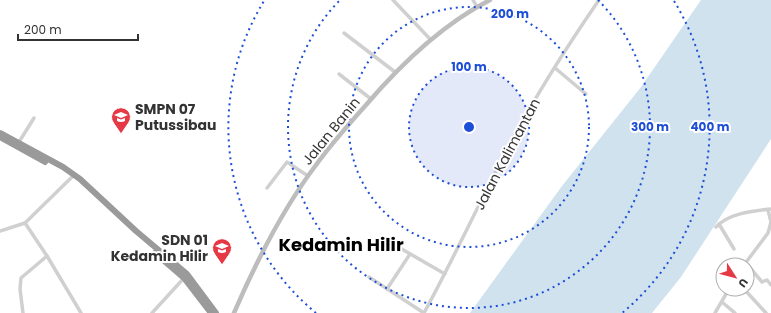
<svg xmlns="http://www.w3.org/2000/svg" width="771" height="313" viewBox="0 0 771 313" font-family="Poppins,sans-serif">
<style>
.water{fill:#cfe2ee}
.lines{fill:none;stroke-linecap:round;stroke-linejoin:round}
.street{stroke:#d0d0d0;stroke-width:3.5}
.secondary{stroke:#bdbdbd;stroke-width:4.5}
.highway{stroke:#9a9a9a;stroke-width:6}
.ring{fill:none;stroke:#1d4ed8;stroke-width:2;stroke-dasharray:2 4}
.labels{text-anchor:middle;stroke-width:4;stroke-linejoin:round;paint-order:stroke}
.poi-label{font-size:14px;font-weight:bold;fill:#333;stroke:#fff;text-anchor:start}
.street-label{font-size:14px;fill:#333;stroke:#fff}
.district-label{font-size:18px;font-weight:bold;fill:#000;stroke:#fff}
.centre{fill:#1d4ed8;stroke:#fff;stroke-width:2}
.ring-label{font-size:12px;text-anchor:middle;font-weight:bold;fill:#1d4ed8;stroke:#fff;stroke-width:4;stroke-linejoin:round;paint-order:stroke}
</style>
<rect width="100%" height="100%" fill="#fff"/>
<polygon class="water" points="701,0 771,0 771,139 681,277 652,313 470,313 562,186 641,87"/>
<g class="lines">
<g class="street">
<polyline points="393,0 430,39"/>
<polyline points="473,0 477,7"/>
<polyline points="344,33 395,72"/>
<polyline points="555,68 586,94"/>
<polyline points="339,74 371,99"/>
<polyline points="19,142 34,118"/>
<polyline points="267,188 287,162 308,176"/>
<polyline points="25,223 47,256 81,313"/>
<polyline points="719,224 734,249"/>
<path d="M716,227C729,213 753,211 771,209"/>
<polyline points="0,231 25,223 72,177"/>
<polyline points="393,244 445,274"/>
<polyline points="746,263 762,282 767,280 771,285"/>
<polyline points="744,265 768,233 771,222 768,210"/>
<polyline points="369,277 424,313"/>
<polyline points="387,289 410,254"/>
<polyline points="744,289 766,313"/>
<polyline points="722,302 735,313"/>
<polyline points="23,313 20,289 21,278 47,256"/>
<polyline points="152,313 184,278"/>
<path d="M424,313C455,256 482,197 512,140C538,92 568,45 599,0"/>
<polyline points="715,313 729,289"/>
</g>
<path class="secondary" d="M234,313C256,262 282,210 316,165C331,144 349,124 366,105C401,64 441,25 490,0"/>
<g class="highway">
<polyline points="0,133 63,167 80,179 136,231 187,274 216,313"/>
<polyline points="0,137 45,162"/>
<polyline points="155,253 184,278 211,313"/>
</g>
</g>
<circle cx="469" cy="127" r="60" fill="#1d4ed8" fill-opacity=".12"/>
<g class="ring">
<circle cx="469" cy="127" r="60"/>
<circle cx="469" cy="127" r="120"/>
<path d="M598 0A181 181 0 1 1 340 0"/>
<path d="M316 313A241 241 0 0 1 264 1M674 1A241 241 0 0 1 622 313"/>
</g>
<defs>
<symbol id="school-pin" viewBox="-11 -11 22 30"><path d="M0 17L-7.5 6A9.5 9.5 0 1 1 7.5 6Z" fill="#e63946" stroke="#fff"/><path d="M0-5L7-2L0 1L-7-2ZM-4 1L0 2.5L4 1V4Q0 6-4 4Z" fill="#fff"/></symbol>
</defs>
<g fill-rule="evenodd">
<use href="#school-pin" x="110" y="106" width="22" height="30"/>
<use href="#school-pin" x="211" y="237" width="22" height="30"/>
</g>
<g class="labels">
<g class="poi-label">
<text x="135" y="114">SMPN 07<tspan x="135" dy="16">Putussibau</tspan></text>
<text x="208" y="245" text-anchor="end">SDN 01<tspan x="208" dy="16">Kedamin Hilir</tspan></text>
</g>
<g class="street-label">
<text transform="translate(331 131) rotate(-51)" y="5">Jalan Banin</text>
<text transform="translate(507 154) rotate(-62)" y="5">Jalan Kalimantan</text>
</g>
<g class="district-label">
<text x="341" y="251">Kedamin Hilir</text>
</g>
</g>
<circle cx="469" cy="127" r="6" class="centre"/>
<g class="ring-label">
<text x="510" y="18">200 m</text>
<text x="469" y="71">100 m</text>
<text x="650" y="131">300 m</text>
<text x="710" y="131">400 m</text>
</g>
<g transform="translate(735 277) rotate(126)"><circle r="19" fill="#ffffff" stroke="#adadad"/>
<path d="M0-3L7 15L0 10L-7 15Z" fill="#e63946"/>
<text y="-6" font-size="11" font-weight="bold" text-anchor="middle" fill="#333333">U</text>
</g>
<path d="M18 34v6h120v-6" fill="none" stroke="#333333" stroke-width="2"/>
<text x="24" y="34" font-size="12" fill="#333333" stroke="#ffffff" stroke-width="3" paint-order="stroke">200 m</text>
</svg>
